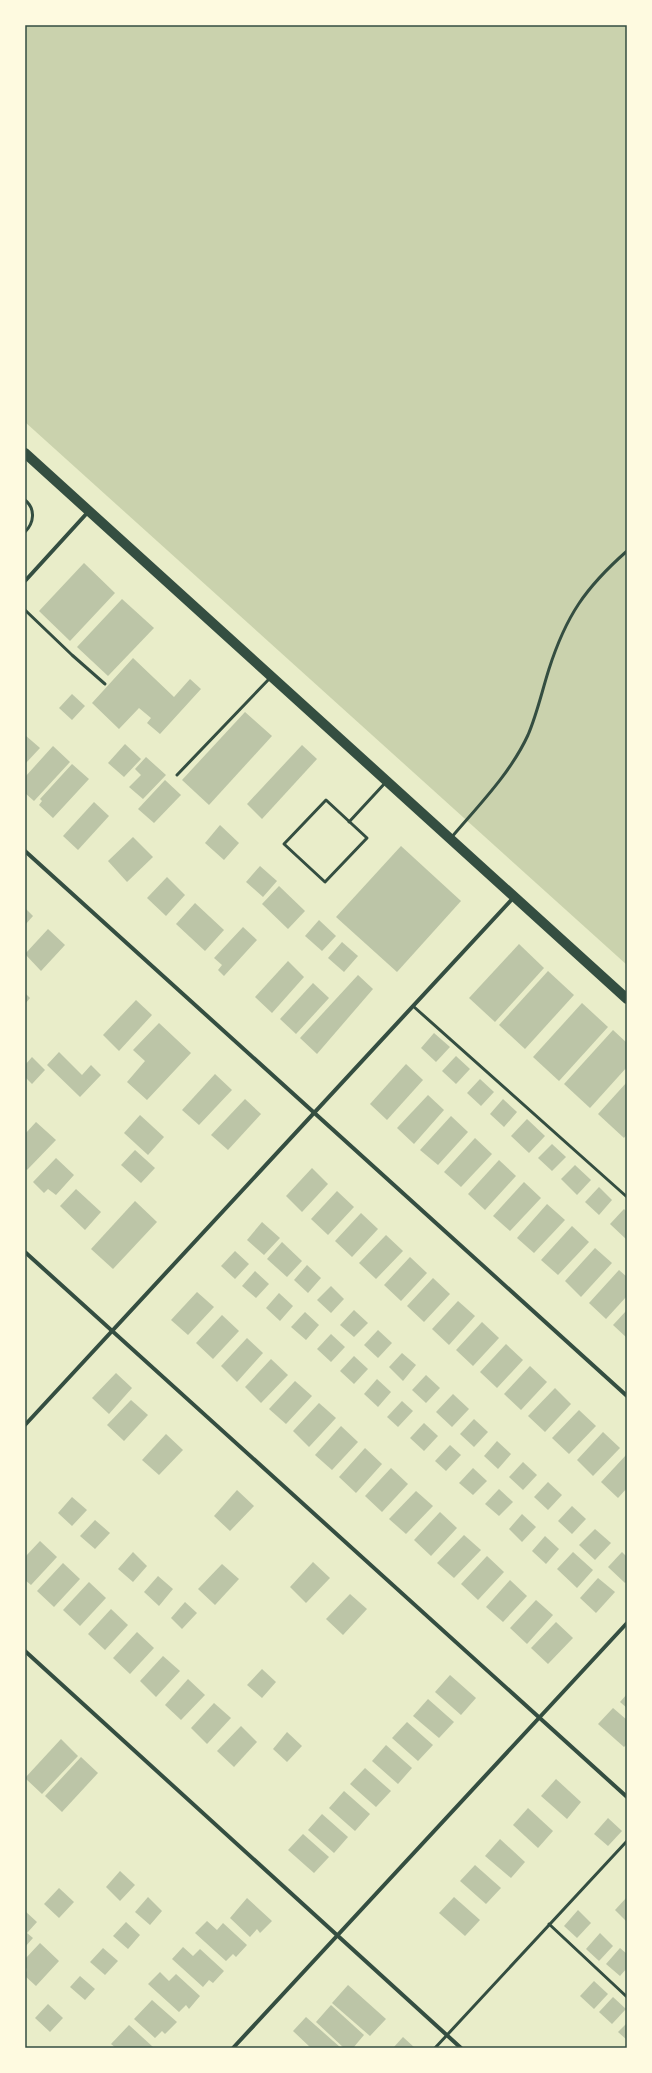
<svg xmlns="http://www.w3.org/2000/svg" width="652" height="2073" viewBox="0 0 652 2073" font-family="'Golos Text',sans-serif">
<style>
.green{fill:#cad2ad}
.building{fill:#bcc5a7}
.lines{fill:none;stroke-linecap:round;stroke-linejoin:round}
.service{stroke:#344e41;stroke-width:3}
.minor{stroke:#344e41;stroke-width:4}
.primary{stroke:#344e41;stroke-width:10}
.neatline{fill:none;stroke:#344e41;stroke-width:1.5}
</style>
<rect width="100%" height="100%" fill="#e9edc9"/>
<polygon class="green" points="25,25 627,25 627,965 25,422"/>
<g class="building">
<polygon points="84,563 115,593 70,641 39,611"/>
<polygon points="122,599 154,628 108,676 77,647"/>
<polygon points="133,658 174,697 190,679 201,689 160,734 147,723 151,718 139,708 119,729 92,703"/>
<polygon points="72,694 85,706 72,720 59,708"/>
<polygon points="245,712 272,736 209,805 182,780"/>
<polygon points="25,735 40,748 25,764"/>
<polygon points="125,744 141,759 124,777 108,763"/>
<polygon points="302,745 317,759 262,819 247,804"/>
<polygon points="53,746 70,762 34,801 25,793 25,777"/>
<polygon points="146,757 166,775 143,799 129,787 141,775 135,769"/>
<polygon points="72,764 89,779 53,818 39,805 42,801 40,799"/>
<polygon points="165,780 181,795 154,823 138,809"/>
<polygon points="94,802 109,816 78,850 63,836"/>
<polygon points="220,825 239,843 224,860 205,843"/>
<polygon points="133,837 153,857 127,882 108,861"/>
<polygon points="401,846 461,901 397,972 336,917"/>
<polygon points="260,866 277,881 263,897 246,882"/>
<polygon points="167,877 185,895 166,916 147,898"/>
<polygon points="279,886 305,911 288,929 262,904"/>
<polygon points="195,903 224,930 205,951 176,924"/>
<polygon points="25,908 33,916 25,925"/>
<polygon points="319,920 336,936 322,951 305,936"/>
<polygon points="243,927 257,940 224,976 218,970 222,965 214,958"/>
<polygon points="48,929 65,945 41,971 25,954"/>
<polygon points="342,942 358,956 344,972 328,958"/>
<polygon points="519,944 544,968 495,1022 469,998"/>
<polygon points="288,961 304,977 272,1013 255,997"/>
<polygon points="548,971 574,995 525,1049 499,1025"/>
<polygon points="358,975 373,989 317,1054 300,1038"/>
<polygon points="313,983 329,998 296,1034 280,1019"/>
<polygon points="25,993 30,998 25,1004"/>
<polygon points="136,1000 152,1015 119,1051 103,1035"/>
<polygon points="582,1003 608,1027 559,1081 533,1057"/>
<polygon points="159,1023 191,1053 147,1100 127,1082 145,1061 133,1050"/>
<polygon points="613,1030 627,1043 627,1067 590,1108 564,1084"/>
<polygon points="434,1033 450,1047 436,1062 421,1048"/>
<polygon points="59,1052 82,1075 91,1065 101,1075 80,1097 47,1065"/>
<polygon points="456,1056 470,1069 456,1084 442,1071"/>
<polygon points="32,1057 45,1070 32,1084 25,1077 25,1065"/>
<polygon points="406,1064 423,1080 387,1120 370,1104"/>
<polygon points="215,1074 232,1090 199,1125 182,1110"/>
<polygon points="480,1079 494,1092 481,1106 467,1093"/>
<polygon points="627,1082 627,1134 624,1138 598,1114"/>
<polygon points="428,1095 444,1110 414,1144 397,1128"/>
<polygon points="245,1099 261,1114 228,1150 211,1135"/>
<polygon points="503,1099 517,1112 504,1127 490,1114"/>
<polygon points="140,1115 164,1137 148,1155 124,1133"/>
<polygon points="451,1116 468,1132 438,1165 420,1150"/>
<polygon points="527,1119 545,1136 529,1153 511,1136"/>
<polygon points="36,1122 56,1140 27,1170 25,1168 25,1134"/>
<polygon points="475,1138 492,1154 461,1187 444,1172"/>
<polygon points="552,1144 566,1157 552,1171 538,1158"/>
<polygon points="135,1150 155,1168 141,1183 121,1165"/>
<polygon points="56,1158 74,1175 56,1195 48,1189 44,1193 33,1182"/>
<polygon points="499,1160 516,1176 485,1210 468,1194"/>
<polygon points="575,1165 591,1180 577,1195 561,1179"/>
<polygon points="312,1168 328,1184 302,1212 286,1196"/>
<polygon points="524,1182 541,1198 510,1231 493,1216"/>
<polygon points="599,1187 612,1200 599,1215 585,1202"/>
<polygon points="76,1189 101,1212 85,1230 60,1206"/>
<polygon points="337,1191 354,1207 328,1235 311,1219"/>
<polygon points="135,1201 157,1222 113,1269 91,1249"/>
<polygon points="547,1204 565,1220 534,1253 517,1238"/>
<polygon points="624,1209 627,1212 627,1240 610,1224"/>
<polygon points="361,1213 378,1229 352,1257 335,1241"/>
<polygon points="262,1222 280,1238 264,1255 247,1240"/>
<polygon points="572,1226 589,1242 558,1275 541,1260"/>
<polygon points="386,1235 403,1251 376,1279 359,1263"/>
<polygon points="282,1242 302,1261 287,1277 267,1259"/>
<polygon points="595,1248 612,1263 581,1297 565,1281"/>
<polygon points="235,1251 249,1264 235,1279 221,1266"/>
<polygon points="410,1257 427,1273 401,1301 384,1285"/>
<polygon points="307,1265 321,1278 308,1293 294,1280"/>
<polygon points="619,1270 627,1277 627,1296 606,1319 589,1303"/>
<polygon points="255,1271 269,1284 256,1298 242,1286"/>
<polygon points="433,1278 450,1294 424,1322 407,1306"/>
<polygon points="331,1286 344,1299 331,1313 317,1300"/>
<polygon points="197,1292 214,1307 188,1335 171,1320"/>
<polygon points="279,1293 293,1306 280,1321 266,1308"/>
<polygon points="458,1301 475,1316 449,1345 432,1329"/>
<polygon points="354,1310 368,1323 354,1337 340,1325"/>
<polygon points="627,1310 627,1338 613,1325"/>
<polygon points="305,1312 319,1325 306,1340 291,1327"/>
<polygon points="222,1315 239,1331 213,1359 196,1343"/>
<polygon points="482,1322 499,1338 473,1366 456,1350"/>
<polygon points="378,1330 392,1343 378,1358 364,1345"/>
<polygon points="331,1334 345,1347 331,1362 317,1349"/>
<polygon points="247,1338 263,1353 237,1382 221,1366"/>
<polygon points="506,1344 523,1360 497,1388 480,1372"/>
<polygon points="402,1353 416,1365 403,1381 389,1367"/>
<polygon points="354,1356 368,1369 354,1384 340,1371"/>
<polygon points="271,1359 288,1375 261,1403 245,1387"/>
<polygon points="530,1366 547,1382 521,1410 504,1394"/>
<polygon points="116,1373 132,1388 109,1414 92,1398"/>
<polygon points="426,1375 440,1388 426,1403 412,1390"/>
<polygon points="377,1379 391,1392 378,1407 364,1394"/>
<polygon points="295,1381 312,1396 286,1424 269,1409"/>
<polygon points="555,1388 571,1404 545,1432 528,1416"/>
<polygon points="453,1394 469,1409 452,1427 436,1412"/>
<polygon points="131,1400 148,1415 124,1441 107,1425"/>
<polygon points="402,1401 413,1411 398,1427 387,1417"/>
<polygon points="319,1403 336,1418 309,1447 293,1431"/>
<polygon points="579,1410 596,1426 569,1454 552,1438"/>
<polygon points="474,1419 488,1432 474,1447 460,1434"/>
<polygon points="424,1423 438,1436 424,1451 410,1438"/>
<polygon points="341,1426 358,1442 332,1470 315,1455"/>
<polygon points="603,1432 620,1448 593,1476 577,1460"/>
<polygon points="166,1434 183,1450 159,1475 142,1460"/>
<polygon points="497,1441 511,1454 498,1469 484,1456"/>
<polygon points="450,1445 461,1455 446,1471 435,1461"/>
<polygon points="365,1448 382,1464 356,1493 339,1477"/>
<polygon points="627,1454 627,1488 618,1498 601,1482"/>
<polygon points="523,1462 537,1475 523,1490 509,1477"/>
<polygon points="391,1468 408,1484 382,1512 365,1496"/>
<polygon points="473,1468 487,1481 473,1495 459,1483"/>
<polygon points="548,1482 562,1495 548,1510 534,1497"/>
<polygon points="499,1489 513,1502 499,1516 485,1504"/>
<polygon points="237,1490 254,1506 230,1531 214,1516"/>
<polygon points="416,1491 433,1506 406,1534 389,1519"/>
<polygon points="72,1497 87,1510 72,1526 58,1513"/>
<polygon points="572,1506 586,1519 572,1534 558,1521"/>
<polygon points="440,1512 457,1528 431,1556 414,1540"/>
<polygon points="522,1514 536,1527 522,1542 509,1529"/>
<polygon points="95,1520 110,1533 95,1549 80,1536"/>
<polygon points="595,1529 611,1543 595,1560 579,1545"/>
<polygon points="464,1535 481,1550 454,1578 437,1563"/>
<polygon points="545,1536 559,1549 546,1564 532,1551"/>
<polygon points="40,1541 57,1557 31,1585 25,1580 25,1557"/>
<polygon points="133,1552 147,1566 133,1582 118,1569"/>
<polygon points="573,1552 593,1570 577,1588 557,1569"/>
<polygon points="622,1552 627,1557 627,1581 625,1583 608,1567"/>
<polygon points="487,1556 504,1572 478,1600 461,1584"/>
<polygon points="313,1562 330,1578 306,1603 290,1587"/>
<polygon points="63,1563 80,1579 54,1607 37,1591"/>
<polygon points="222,1564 239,1579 215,1605 198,1589"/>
<polygon points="158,1576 173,1589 159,1606 144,1592"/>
<polygon points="598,1578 615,1592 596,1613 580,1598"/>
<polygon points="510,1580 527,1596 503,1622 486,1607"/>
<polygon points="89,1582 106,1598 80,1626 63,1610"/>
<polygon points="350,1594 367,1609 343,1635 326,1619"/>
<polygon points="536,1600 553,1615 527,1644 510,1628"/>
<polygon points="185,1602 197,1613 182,1629 171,1618"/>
<polygon points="111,1609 128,1625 105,1650 88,1634"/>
<polygon points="556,1622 573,1638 548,1664 531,1648"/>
<polygon points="137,1632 154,1648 130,1674 113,1658"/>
<polygon points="163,1656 180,1671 156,1697 140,1681"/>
<polygon points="262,1669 276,1682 262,1698 247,1685"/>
<polygon points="450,1675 476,1698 461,1715 435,1692"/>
<polygon points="188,1679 205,1695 181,1720 165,1705"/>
<polygon points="627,1694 627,1708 620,1702"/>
<polygon points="428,1699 454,1722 439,1738 413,1716"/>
<polygon points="214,1703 231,1718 207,1744 191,1728"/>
<polygon points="613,1708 627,1720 627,1744 624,1747 598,1724"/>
<polygon points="407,1722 433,1745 418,1761 392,1738"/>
<polygon points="241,1726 257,1742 234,1767 217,1751"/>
<polygon points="287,1732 302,1746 287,1762 273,1749"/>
<polygon points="61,1739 78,1756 42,1794 25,1778"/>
<polygon points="386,1745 412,1768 398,1784 372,1761"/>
<polygon points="81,1757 98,1773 62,1812 45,1796"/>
<polygon points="365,1768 391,1791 376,1807 350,1784"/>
<polygon points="556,1779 581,1802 567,1819 541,1796"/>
<polygon points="344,1791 370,1814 355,1831 329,1808"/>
<polygon points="528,1808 553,1831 538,1848 513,1825"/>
<polygon points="322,1814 348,1837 334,1853 308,1830"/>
<polygon points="608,1818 622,1831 608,1846 594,1834"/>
<polygon points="303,1834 329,1857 314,1873 288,1850"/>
<polygon points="500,1839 525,1862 511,1878 485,1856"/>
<polygon points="475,1865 501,1888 486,1904 460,1881"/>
<polygon points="120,1871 135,1885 120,1901 106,1887"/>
<polygon points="59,1888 74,1902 59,1918 44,1904"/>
<polygon points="148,1897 162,1911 150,1925 135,1912"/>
<polygon points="454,1897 480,1920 465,1936 439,1913"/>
<polygon points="627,1897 627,1922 615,1910"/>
<polygon points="247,1898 272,1921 260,1933 257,1929 250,1937 230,1918"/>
<polygon points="578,1910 591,1923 577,1938 564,1926"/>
<polygon points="25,1911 37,1922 27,1933 33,1938 25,1947"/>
<polygon points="207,1921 217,1930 223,1923 247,1945 236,1957 233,1954 226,1961 195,1933"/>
<polygon points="126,1922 140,1935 128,1949 113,1936"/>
<polygon points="600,1933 613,1946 599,1961 586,1949"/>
<polygon points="40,1943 59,1961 36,1986 25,1976 27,1969 25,1967 25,1959"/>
<polygon points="183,1947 193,1956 200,1949 224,1971 213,1983 209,1980 203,1987 172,1959"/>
<polygon points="103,1948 118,1961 105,1975 90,1962"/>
<polygon points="620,1948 627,1954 627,1968 620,1976 606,1964"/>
<polygon points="160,1972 169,1981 176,1974 200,1996 189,2009 186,2005 179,2012 148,1984"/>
<polygon points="80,1976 95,1989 85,2000 70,1987"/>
<polygon points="594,1981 608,1994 594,2009 580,1996"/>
<polygon points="348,1985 386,2019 370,2036 332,2003"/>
<polygon points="613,1997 626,2009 612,2024 599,2012"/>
<polygon points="152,2000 177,2022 165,2034 162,2031 155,2038 134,2019"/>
<polygon points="48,2004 63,2018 50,2032 35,2018"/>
<polygon points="331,2005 364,2035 353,2048 344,2048 316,2022"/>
<polygon points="306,2017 341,2048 311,2048 293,2031"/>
<polygon points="627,2023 627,2040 618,2032"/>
<polygon points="129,2025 153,2047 152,2048 116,2048 111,2044"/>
<polygon points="403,2037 415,2048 393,2048"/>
</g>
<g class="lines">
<g class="service">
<path d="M25,500C36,509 34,523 25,532"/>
<polyline points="25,610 72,655 105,684"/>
<polyline points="177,775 270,678"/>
<polygon points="326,800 367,838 325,882 284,844"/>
<polyline points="349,822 386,782"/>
<path d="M451,838C478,806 510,774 528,735C537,714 542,691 549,669C566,616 585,588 627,551"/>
<polyline points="413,1006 627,1197"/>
<polyline points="549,1924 627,1997"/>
<polyline points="435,2048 627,1841"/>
</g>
<g class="minor">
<polyline points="25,581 88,512"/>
<polyline points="25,851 627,1396"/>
<polyline points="25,1252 627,1797"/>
<polyline points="25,1425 514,897"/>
<polyline points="25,1651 461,2048"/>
<polyline points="233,2048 627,1623"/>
</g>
<polyline class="primary" points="25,453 627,999"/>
</g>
<rect width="652" height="2073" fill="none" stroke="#fefae0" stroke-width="52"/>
<rect x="26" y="26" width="600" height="2021" class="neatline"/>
</svg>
